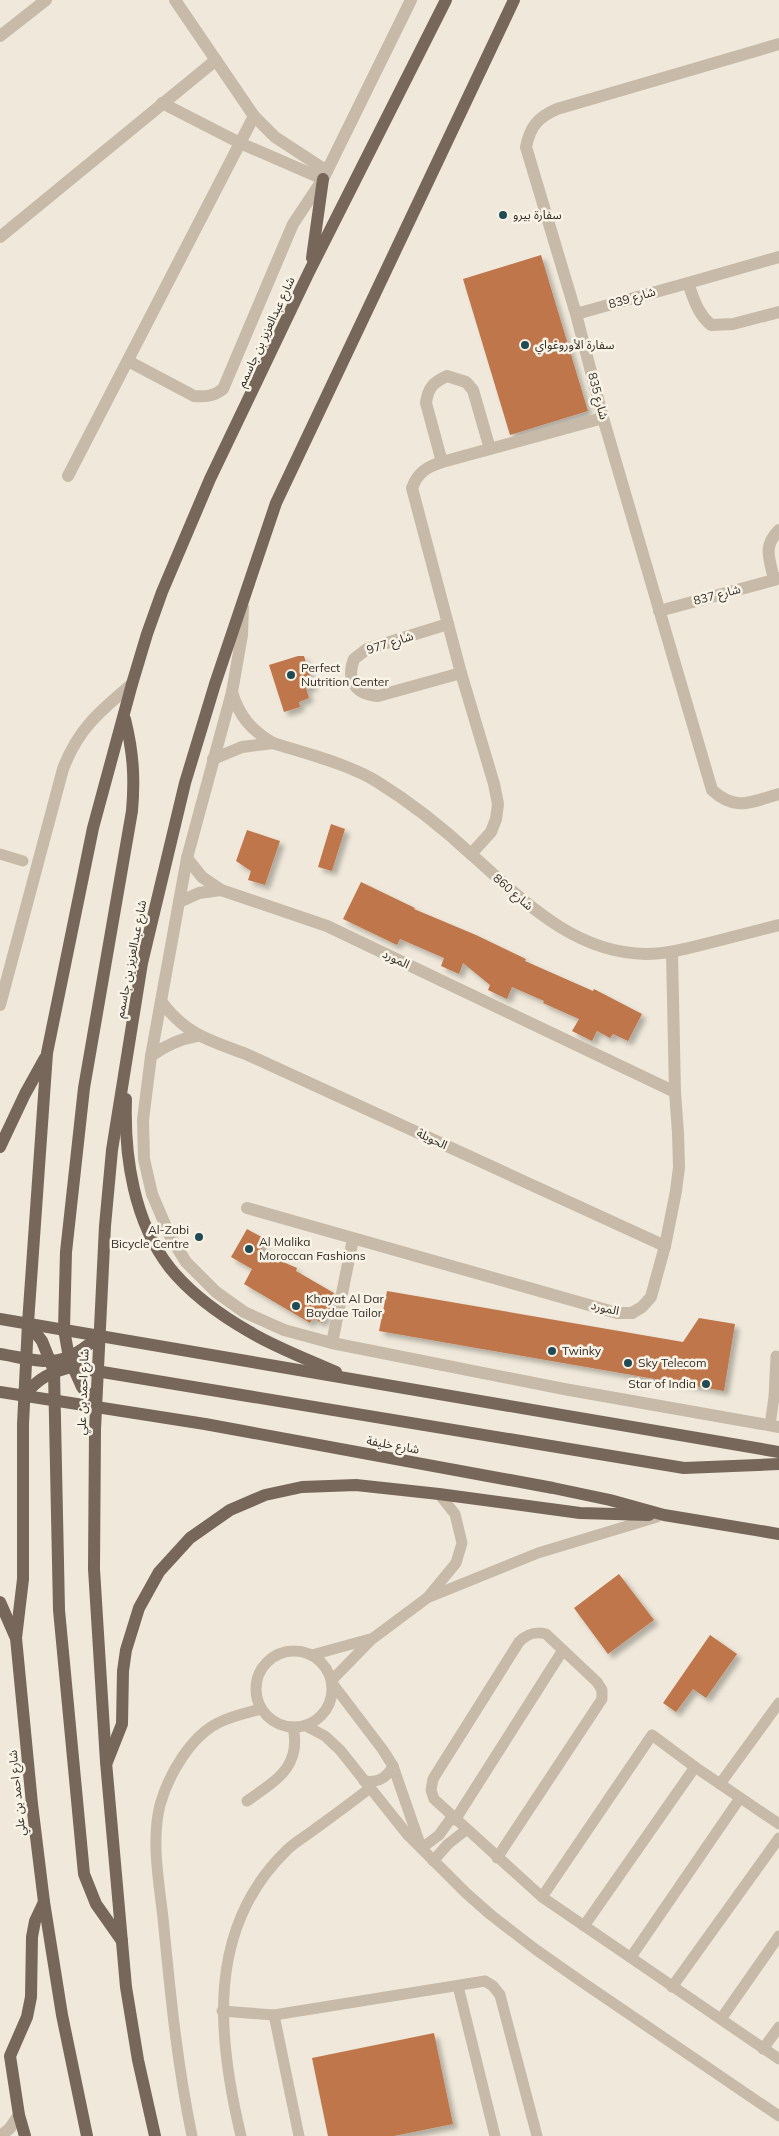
<svg xmlns="http://www.w3.org/2000/svg" width="779" height="2136" viewBox="0 0 779 2136" font-family="Mulish,'Noto Sans Arabic',sans-serif">
<style>
.building{fill:#bf764b;filter:url(#shadow)}
.lines{fill:none;stroke-linecap:round;stroke-linejoin:round}
.service{stroke:#c7baa8;stroke-width:11}
.minor{stroke:#c7baa8;stroke-width:12}
.primary{stroke:#76675a;stroke-width:12}
.poi-dot{fill:#204a54;stroke:#f8f3e7;stroke-width:2}
.labels{text-anchor:middle;stroke-width:5;stroke-linejoin:round;paint-order:stroke}
.poi-label{font-size:12px;fill:#352e28;stroke:#f8f3e7;text-anchor:start}
.street-label{font-size:12px;fill:#352e28;stroke:#f8f3e7}
</style>
<defs>
<filter id="shadow"><feDropShadow dx="4.5" dy="4.5" stdDeviation="2.5" flood-color="#0004"/></filter>
</defs>
<rect width="100%" height="100%" fill="#f0e9db"/>
<g class="building">
<polygon points="541,255 588,411 510,435 463,279"/>
<polygon points="298,656 304,656 313,686 306,688 309,698 299,702 300,707 284,712 269,665"/>
<polygon points="331,824 345,829 332,871 318,867"/>
<polygon points="247,830 280,841 265,885 248,880 251,871 236,861"/>
<polygon points="361,882 415,908 414,909 476,935 526,959 525,961 593,991 594,989 642,1014 628,1041 613,1034 610,1038 597,1031 592,1041 572,1031 579,1019 543,1003 544,1001 512,987 507,999 488,990 490,985 463,963 459,974 441,966 444,958 400,939 397,945 343,919"/>
<polygon points="247,1229 267,1240 260,1252 297,1268 296,1271 334,1293 331,1307 322,1323 313,1318 310,1323 244,1284 252,1269 231,1257"/>
<polygon points="387,1291 683,1342 699,1318 735,1324 724,1391 379,1331"/>
<polygon points="619,1574 654,1620 608,1654 574,1608"/>
<polygon points="710,1635 737,1654 706,1698 693,1689 676,1712 663,1703"/>
<polygon points="434,2033 453,2124 394,2136 328,2136 312,2058"/>
</g>
<g class="lines">
<g class="service">
<polyline points="0,854 23,861"/>
<polyline points="770,1425 774,1397 776,1356"/>
<polyline points="428,1597 456,1563 462,1543 455,1514 439,1494"/>
<circle cx="294" cy="1689" r="38"/>
<polyline points="312,1655 370,1639"/>
<polyline points="332,1680 372,1639 427,1598 538,1553 657,1517"/>
<polyline points="332,1683 383,1750 393,1766 420,1844"/>
<polyline points="306,1726 325,1736 340,1750 407,1834 466,1893 491,1915 535,1949 582,1982 779,2116"/>
<path d="M364,1781C378,1783 387,1778 393,1766"/>
<polyline points="720,1784 779,1703"/>
<path d="M247,1801C275,1781 302,1767 293,1727"/>
<polyline points="455,1820 563,1650"/>
<polyline points="422,1848 439,1835 452,1817"/>
<path d="M497,1858L602,1699V1690L597,1682L546,1634C535,1631 527,1634 519,1642L433,1779L431,1790L434,1799L542,1897L779,2059"/>
<polyline points="433,1861 448,1844 466,1830"/>
<polyline points="542,1897 652,1735 695,1767 779,1824"/>
<polyline points="584,1926 695,1767"/>
<polyline points="631,1957 740,1798"/>
<polyline points="458,1986 495,2136"/>
<polyline points="672,1987 779,1838"/>
<polyline points="222,2011 274,2015 485,1981 493,1986 500,1995 537,2136"/>
<polyline points="274,2015 299,2136"/>
<polyline points="721,2019 779,1936"/>
<polyline points="763,2049 779,2027"/>
<path d="M192,2136C177,2064 170,1991 163,1918C159,1882 151,1841 160,1805C168,1776 190,1737 218,1723C231,1716 246,1713 261,1709"/>
<path d="M241,2136C217,2036 206,1928 287,1850C295,1842 306,1836 315,1829C333,1816 352,1802 370,1788"/>
</g>
<g class="minor">
<polyline points="175,0 254,116 275,137 327,171"/>
<polyline points="0,36 46,0"/>
<path d="M779,44L557,109C538,117 530,127 526,147L576,314L603,418L712,790C736,812 751,802 779,794"/>
<polyline points="162,103 240,143 323,179"/>
<polyline points="0,237 216,60"/>
<path d="M779,257L688,283C694,299 697,313 711,325L733,324L779,312"/>
<polyline points="576,314 688,283"/>
<path d="M128,361L194,396C206,397 214,396 223,389L293,224L323,179L411,0"/>
<path d="M442,462L426,403C428,387 434,382 447,376L466,382L473,390L490,449"/>
<polyline points="68,476 254,116"/>
<path d="M779,530C762,547 770,559 774,580L779,578"/>
<polyline points="243,607 242,635 232,692 187,858 151,1056 143,1120 144,1159 152,1194 170,1236 186,1262 216,1292 244,1312 284,1330 332,1343 564,1389 779,1427"/>
<polyline points="659,611 774,580"/>
<path d="M448,624L367,649L354,659C346,680 355,694 378,696L461,673"/>
<path d="M232,692C239,716 251,730 273,743C304,753 348,764 376,781C410,802 443,828 472,855C523,900 573,953 646,954C668,954 688,948 709,943C732,937 756,931 779,925"/>
<polyline points="213,759 242,747 273,743"/>
<path d="M471,854L491,832L496,819L498,804L494,784L461,673L412,488C418,472 427,467 442,462L603,418"/>
<polyline points="187,858 202,877 221,890 327,926 675,1092"/>
<polyline points="179,902 199,893 221,890"/>
<path d="M161,1001C186,1035 209,1040 246,1054L665,1246"/>
<path d="M0,1005L63,769C78,729 100,711 132,684"/>
<path d="M151,1056C166,1045 179,1039 197,1036"/>
<polyline points="247,1208 617,1313 632,1313 642,1307 651,1297 665,1246 676,1191 679,1167 678,1133 675,1092 672,952"/>
<polyline points="332,1343 353,1239"/>
<polyline points="1,2136 10,2128 19,2115"/>
</g>
<g class="primary">
<polyline points="312,258 323,179"/>
<path d="M126,1099C124,1157 134,1222 170,1268C191,1294 222,1316 250,1332C277,1348 307,1359 336,1372"/>
<polyline points="0,1147 25,1094 45,1058"/>
<polyline points="0,1319 779,1452"/>
<polyline points="28,1323 42,1341 54,1371 59,1610 84,1874 96,1904 122,1941"/>
<path d="M0,1354C47,1362 61,1370 99,1336"/>
<polyline points="0,1392 205,1424 553,1488 610,1500 664,1515 779,1534"/>
<path d="M25,1395C38,1378 51,1372 72,1367L684,1468L779,1464"/>
<path d="M97,1406L82,1387L69,1358L64,1329L66,1252L84,1088L132,811C135,777 133,752 125,719"/>
<polyline points="0,1602 15,1636"/>
<polyline points="107,1762 122,1724 123,1671 126,1650 139,1608 159,1572 190,1538 230,1510 265,1495 302,1487 356,1485 439,1494 580,1513 649,1515"/>
<polyline points="25,2136 19,2115 10,2056 27,2017 31,1997 32,1937 35,1921 44,1902"/>
<polyline points="87,2136 62,2015 44,1902 32,1804 16,1638 23,1579 23,1424 28,1323 47,1053 93,828 132,684 147,634 162,592 210,479 309,272 446,0"/>
<polyline points="155,2136 138,2060 126,1987 106,1762 94,1569 95,1429 105,1226 112,1150 142,963 185,783 215,684 276,503 514,0"/>
</g>
</g>
<g class="poi-dot">
<circle cx="503" cy="215" r="5"/>
<circle cx="525" cy="345" r="5"/>
<circle cx="291" cy="675" r="5"/>
<circle cx="199" cy="1237" r="5"/>
<circle cx="249" cy="1249" r="5"/>
<circle cx="296" cy="1306" r="5"/>
<circle cx="552" cy="1351" r="5"/>
<circle cx="628" cy="1363" r="5"/>
<circle cx="706" cy="1384" r="5"/>
</g>
<g class="labels">
<g class="poi-label">
<text x="513" y="219">سفارة بيرو</text>
<text x="535" y="349">سفارة الأوروغواي</text>
<text x="301" y="672">Perfect<tspan x="301" dy="14">Nutrition Center</tspan></text>
<text x="189" y="1234" text-anchor="end">Al-Zabi<tspan x="189" dy="14">Bicycle Centre</tspan></text>
<text x="259" y="1246">Al Malika<tspan x="259" dy="14">Moroccan Fashions</tspan></text>
<text x="306" y="1303">Khayat Al Dar<tspan x="306" dy="14">Baydae Tailor</tspan></text>
<text x="562" y="1355">Twinky</text>
<text x="638" y="1367">Sky Telecom</text>
<text x="696" y="1388" text-anchor="end">Star of India</text>
</g>
<g class="street-label">
<text transform="translate(632 298) rotate(-16)" y="4">شارع 839</text>
<text transform="translate(266 332) rotate(-65)" y="4">شارع عبدالعزيز بن جاسمم</text>
<text transform="translate(598 396) rotate(75)" y="4">شارع 835</text>
<text transform="translate(717 595) rotate(-15)" y="4">شارع 837</text>
<text transform="translate(390 643) rotate(-18)" y="4">شارع 977</text>
<text transform="translate(513 892) rotate(41)" y="4">شارع 860</text>
<text transform="translate(131 959) rotate(-79)" y="4">شارع عبدالعزيز بن جاسمم</text>
<text transform="translate(396 959) rotate(26)" y="4">المورد</text>
<text transform="translate(432 1139) rotate(25)" y="4">الحويلة</text>
<text transform="translate(605 1308) rotate(13)" y="4">المورد</text>
<text transform="translate(83 1392) rotate(-88)" y="4">شارع احمد بن علي</text>
<text transform="translate(393 1445) rotate(10)" y="4">شارع خليفة</text>
<text transform="translate(17 1793) rotate(-96)" y="4">شارع احمد بن علي</text>
</g>
</g>
</svg>
